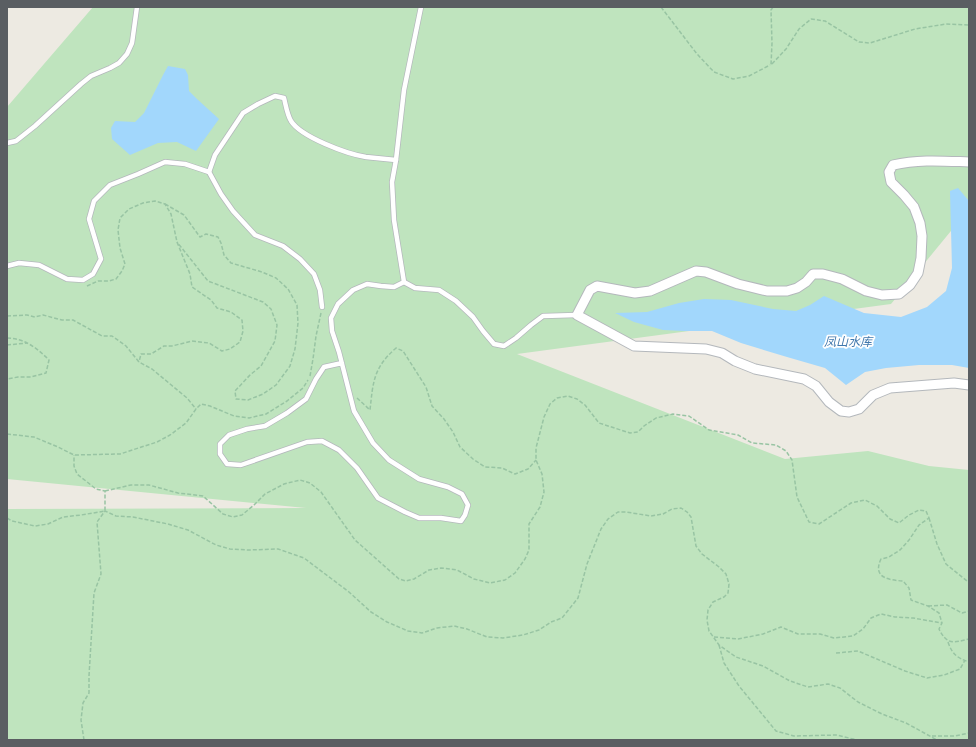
<svg xmlns="http://www.w3.org/2000/svg" width="976" height="747" viewBox="0 0 976 747" font-family="Quicksand,'Noto Sans SC',sans-serif">
<style>
.green{fill:#bfe4be}
.water{fill:#a2d7fc}
.lines{fill:none;stroke-linecap:round;stroke-linejoin:round}
.lane-casing{stroke:#b4b8bc;stroke-width:6}
.street-casing{stroke:#b4b8bc;stroke-width:11}
.path{stroke:#98c4a3;stroke-width:1.5;stroke-dasharray:4 2;stroke-linecap:butt}
.lane{stroke:#fff;stroke-width:4.5}
.street{stroke:#fff;stroke-width:9}
.labels{text-anchor:middle;stroke-width:3.5;stroke-linejoin:round;paint-order:stroke}
.water-label{font-size:12px;font-style:italic;fill:#4178ad;stroke:#fff}
</style>
<rect width="100%" height="100%" fill="#edeae2"/>
<polygon class="green" points="93,7 969,7 969,209 891,304 517,354 785,459 868,451 929,466 969,470 969,740 7,740 7,509 306,508 7,479 7,107"/>
<g class="water">
<polygon points="168,66 185,69 188,75 189,91 197,99 219,119 196,151 177,142 158,143 130,155 112,139 111,128 115,121 135,122 144,113 163,75"/>
<polygon points="958,188 969,201 969,368 952,365 919,365 886,368 865,372 846,385 825,368 787,357 741,343 712,331 684,331 663,330 634,322 615,313 647,312 679,303 704,299 731,300 773,309 796,311 810,305 824,296 864,313 901,317 927,307 946,291 952,268 950,191"/>
</g>
<g class="lines">
<defs>
<g id="lane">
<polyline points="7,143 16,141 35,126 81,84 91,76 110,68 119,63 127,54 132,43 137,7"/>
<polyline points="209,172 221,194 233,211 255,235 283,246 300,259 314,274 320,290 322,307"/>
<path d="M7,266L19,263L39,265L67,279L83,280L93,274L101,259L89,219L94,201L110,185L138,174L165,162L185,164L209,172L215,155L243,113L258,104L275,96L284,98C286,106 287,114 291,121C301,137 347,154 366,157C376,158 386,159 396,160L404,90L421,7"/>
<polyline points="404,282 415,288 439,290 456,301 473,317 483,331 494,344 504,346 516,338 531,325 543,316 577,315"/>
<polyline points="342,363 324,367 316,379 306,399 287,413 265,426 247,429 229,435 220,444 220,454 227,464 241,465 307,442 322,441 339,450 357,468 378,498 405,512 419,518 441,518 461,521 465,515 468,505 462,494 448,487 419,479 389,460 373,443 354,411 339,352 332,331 331,318 338,304 353,290 367,284 381,286 394,287 404,282 394,220 392,182 396,160"/>
</g>
<path id="street" d="M969,162C943,161 919,159 893,165L889,172L891,182L904,195L914,207L920,223L922,236L921,258L918,273L910,285L899,294L882,295L866,291L842,279L823,274H813L806,282L797,288L787,291H767L738,284L706,272L696,271L650,291L635,293L597,286L590,290L577,315L634,346L706,349L722,353L735,361L755,369L804,379L816,386L829,402L841,411L849,412L859,409L873,395L890,388L954,383L969,385"/>
</defs>
<use href="#lane" class="lane-casing"/>
<use href="#street" class="street-casing"/>
<g class="path">
<polyline points="661,7 697,54 714,72 733,79 749,76 770,65"/>
<polyline points="773,7 771,10 772,43 771,65 786,49 799,29 811,19 825,21 859,42 870,43 915,29 946,24 969,25"/>
<polyline points="165,204 184,215 200,237 206,234 218,237 221,243 224,255 231,263 262,272 276,278 288,289 297,305 298,323 295,349 290,366 276,385 263,394 248,400 236,399 235,391 250,375 261,366 275,341 277,325 271,309 263,302 208,281 177,242"/>
<polyline points="87,286 98,281 109,281 116,279 122,271 125,264 120,248 118,230 120,218 129,209 143,203 155,201 165,204 171,214 177,242 190,274 192,287 211,300 217,308 231,312 242,320 243,331 240,342 230,349 222,351 209,343 192,341 172,346 164,346 151,354 141,354 139,362"/>
<polyline points="7,316 27,315 35,317 43,315 62,320 73,320 102,336 112,336 126,346 139,362 152,369 187,398 196,409"/>
<path d="M7,338C24,338 37,348 49,360L46,373L31,377H18L7,379"/>
<polyline points="7,345 27,343"/>
<polyline points="310,376 313,359 316,336 321,313"/>
<path d="M357,398L370,410C373,383 373,368 396,348L403,351L426,387L432,406L444,419L453,432L460,447L473,459L485,467L502,468L515,474L528,469L536,460"/>
<polyline points="7,434 34,437 58,447 74,455 120,454 157,442 170,435 186,423 196,409 201,404 210,406 234,416 249,418 266,414 287,401 303,388 308,380"/>
<path d="M105,491L131,485H149L178,493L203,496L223,514L233,517L242,515L254,505L265,494L284,484L300,480L310,483L321,492L355,540L399,579L406,581L414,579L429,570L441,568L457,570L474,579L490,583L505,580L515,573L525,559L529,550V524L540,507L544,492L542,474L536,460V448L544,417L550,404L557,398L568,396L577,399L585,405L599,423L630,433L638,432L644,426L656,418L673,414L689,416L709,430L738,435L752,443L776,445L786,451L792,460L797,497L809,522L819,524L851,503L865,500L877,506L890,519L899,523L909,515L919,510L926,511L929,518L919,525L909,540L900,550L889,557L881,559C872,578 889,580 903,581L909,588L911,600L928,606L939,613L942,623L939,629C947,645 953,643 969,639"/>
<polyline points="7,518 12,521 35,526 48,524 63,517 81,515 105,511 105,491 96,489 77,474 74,466 74,455"/>
<polyline points="929,518 937,544 946,564 967,581 969,581"/>
<polyline points="928,606 947,605 962,613 969,611"/>
<polyline points="714,637 738,639 763,634 781,627 798,634 820,634 834,638 853,636 863,629 871,618 881,614 895,617 913,618 942,623"/>
<path d="M948,642C952,654 957,658 969,662"/>
<polyline points="719,645 724,663 739,686 776,731 794,736 837,735 857,740"/>
<polyline points="836,653 858,651 905,671 927,678 944,675 960,669 965,660"/>
<polyline points="932,736 955,736 969,733"/>
<polyline points="84,740 81,720 83,703 89,693 89,676 94,593 101,574 97,522 105,511 116,516 133,517 168,524 188,530 216,545 230,549 249,550 278,549 304,558 349,592 371,612 387,622 408,631 422,633 437,628 454,626 467,629 487,637 503,638 523,635 539,630 551,622 562,618 578,598 587,564 601,529 608,519 618,512 626,512 651,516 663,514 672,509 681,508 687,512 691,517 696,546 702,554 719,567 726,574 729,584 728,593 724,597 713,602 708,610 707,620 709,631 719,645 736,657 763,666 790,681 808,687 828,684 840,688 858,702 882,714 906,723 937,740"/>
</g>
<use href="#lane" class="lane"/>
<use href="#street" class="street"/>
</g>
<g class="labels">
<g class="water-label">
<text x="848" y="346">凤山水库</text>
</g>
</g>
<rect width="976" height="747" fill="none" stroke="#5a5e62" stroke-width="16"/>
</svg>
